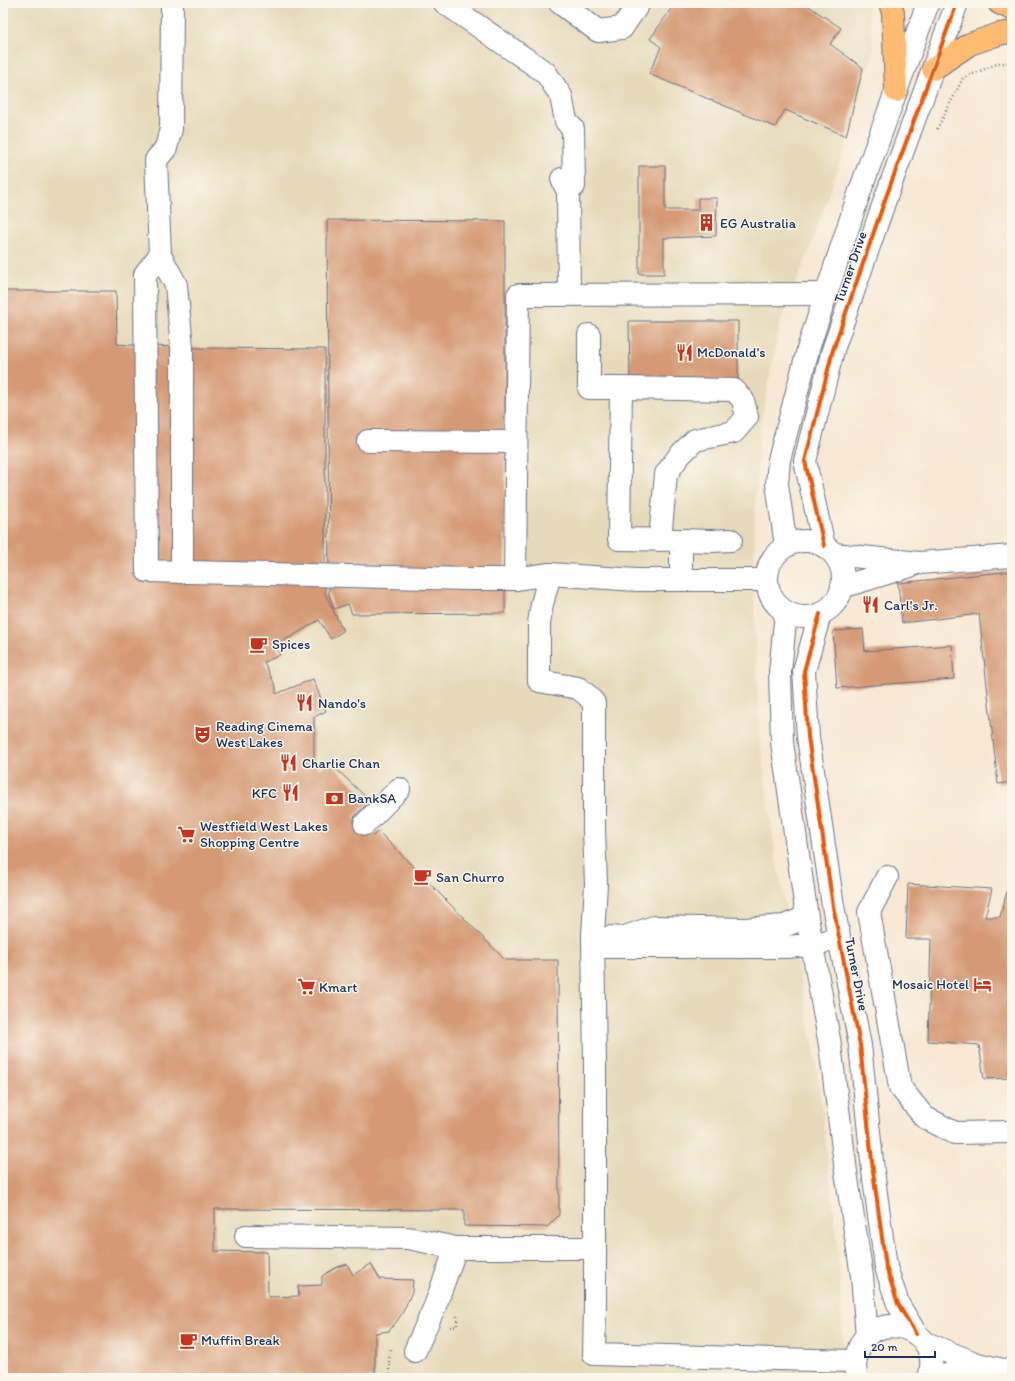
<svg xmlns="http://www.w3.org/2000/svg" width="1015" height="1381" viewBox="0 0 1015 1381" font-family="Itim,sans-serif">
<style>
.built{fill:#e6daba}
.building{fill:#d59a75}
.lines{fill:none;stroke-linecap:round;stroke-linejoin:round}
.minor-casing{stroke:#687087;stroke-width:24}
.major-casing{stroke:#687087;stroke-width:24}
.path{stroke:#687087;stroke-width:2.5;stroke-dasharray:1 3;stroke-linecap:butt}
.minor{stroke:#fff;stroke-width:22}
.major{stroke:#ffbb71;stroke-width:22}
.cycleway-casing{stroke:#fbf7ec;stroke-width:6}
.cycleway{stroke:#e8590c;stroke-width:4}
.labels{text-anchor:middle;stroke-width:3;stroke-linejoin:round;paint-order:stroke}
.poi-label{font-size:14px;fill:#1b2f5e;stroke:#fbf7ec;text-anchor:start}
.street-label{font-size:14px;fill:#1b2f5e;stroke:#fbf7ec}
</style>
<rect width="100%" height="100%" fill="#fbf7ec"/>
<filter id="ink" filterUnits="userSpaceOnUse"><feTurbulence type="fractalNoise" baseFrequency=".025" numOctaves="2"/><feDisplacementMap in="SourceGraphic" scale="8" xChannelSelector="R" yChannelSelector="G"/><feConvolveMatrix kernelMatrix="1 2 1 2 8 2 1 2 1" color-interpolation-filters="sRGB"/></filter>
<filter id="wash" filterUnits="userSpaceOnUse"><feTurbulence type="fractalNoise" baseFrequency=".012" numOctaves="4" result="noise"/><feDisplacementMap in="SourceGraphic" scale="16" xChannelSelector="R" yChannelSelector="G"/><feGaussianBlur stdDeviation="0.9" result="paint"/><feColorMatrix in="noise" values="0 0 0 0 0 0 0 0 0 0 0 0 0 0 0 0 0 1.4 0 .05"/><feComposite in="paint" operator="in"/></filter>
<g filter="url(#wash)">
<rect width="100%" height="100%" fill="#f7e8d3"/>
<polygon class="built" points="3,3 867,3 874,49 847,142 807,256 780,323 760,428 755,507 754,614 760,741 775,853 816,1059 839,1255 844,1378 3,1378"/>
<g id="blocks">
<g class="building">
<polygon points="675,3 804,3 841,28 830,44 863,68 846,136 785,110 775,127 649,74 661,47 650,39"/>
<polygon points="639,166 665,166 665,210 698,210 698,198 717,198 716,236 664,238 664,274 639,274"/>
<polygon points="327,220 505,221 505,613 352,614 348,604 334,609 329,594"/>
<polygon points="3,291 116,291 117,344 129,345 198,348 325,349 325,593 343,631 331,639 319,620 291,637 275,644 280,655 264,662 276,687 276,694 313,679 326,711 314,717 314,764 319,769 328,761 370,801 354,817 373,836 378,831 505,960 558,960 559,1215 547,1227 464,1226 464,1210 215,1209 215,1251 267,1252 268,1297 299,1296 298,1286 322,1285 322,1276 337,1267 347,1264 353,1275 371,1264 380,1279 413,1280 412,1292 407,1303 403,1312 397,1321 389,1331 375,1333 375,1378 3,1378"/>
<polygon points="629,321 738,321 738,384 630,383"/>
<polygon points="1012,571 1012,782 998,784 979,614 902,623 898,583"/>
<polygon points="863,629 865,651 952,645 954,679 837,688 833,631"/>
<polygon points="908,884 992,889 985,917 1000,917 1008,888 1012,889 1012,1078 984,1079 979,1045 928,1041 931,939 906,939"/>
</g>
</g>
</g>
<g filter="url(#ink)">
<use href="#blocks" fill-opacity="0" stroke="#687087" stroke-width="1"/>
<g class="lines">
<defs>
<g id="minor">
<polyline points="172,3 171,129 166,148 156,160 160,255 176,285 182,347 182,572"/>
<polyline points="445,3 546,73 561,96 566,121 573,129 574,186 568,192"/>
<polyline points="560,3 598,31 622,28 639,3"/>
<polyline points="562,179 568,192 569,294"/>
<polyline points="160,255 145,274 147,571 468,579 515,579 550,574 636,580 767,580"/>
<polyline points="589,335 589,388 621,388 619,539 681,540 681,567"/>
<polyline points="621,388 734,390 743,400 747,417 734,432 695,440 679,456 666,474 660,540"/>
<polyline points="368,441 516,442"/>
<polyline points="681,540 711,541 731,540"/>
<circle cx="805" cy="579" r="38"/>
<polyline points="786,546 777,484 779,460 809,346 860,191 928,3"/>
<polyline points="824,546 805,461 833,350 886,197 957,3"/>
<polyline points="834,554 919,563 1012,556"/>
<polyline points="550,574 542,604 539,623 539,681 578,688 587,695 594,703 594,829 596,884 593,936 595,1064 595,1308 594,1354 854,1361"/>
<polyline points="515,579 518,295 826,294"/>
<polyline points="842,587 910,566"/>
<polyline points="786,612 780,672 782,742 807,917 830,1045 846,1172 862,1276 867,1336"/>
<polyline points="820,614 804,671 808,737 833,906 860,1045 873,1171 886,1267 898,1304 916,1334"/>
<polyline points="365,824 399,789"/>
<polyline points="887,877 869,912 900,1087 924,1117 955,1133 1012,1132"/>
<polyline points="593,936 597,947 785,947 813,945 827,941"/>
<polyline points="610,937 622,938 654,927 745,929 784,926 807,917"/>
<polyline points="246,1236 408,1238 456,1248"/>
<polyline points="926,1343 977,1364 1012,1372"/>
<polyline points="415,1351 435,1306 456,1248 595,1248"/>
<path d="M857,1378C854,1368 855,1361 858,1351C871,1307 945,1325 929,1378"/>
<polyline points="938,1378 977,1364"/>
</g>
<g id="major">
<polyline points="890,3 893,13 896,91"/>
<polyline points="999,3 1012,9"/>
<polyline points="933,69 970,44 999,34 1012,32"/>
</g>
</defs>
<use href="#minor" class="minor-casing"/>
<use href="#major" class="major-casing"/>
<g class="path">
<polyline points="937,129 963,78 999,63 1012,63"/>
<polyline points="450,1327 457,1326 457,1316"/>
<polyline points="389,1376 398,1378"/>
<polyline points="389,1378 389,1359 391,1349"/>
</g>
<use href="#minor" class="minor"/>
<use href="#major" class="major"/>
<defs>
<g id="cycleway">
<polyline points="824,546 805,461 833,350 886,197 957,3"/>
<polyline points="820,614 804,671 808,737 833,906 860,1045 873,1171 886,1267 898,1304 916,1334"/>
</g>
</defs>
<use href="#cycleway" class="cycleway-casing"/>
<use href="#cycleway" class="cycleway"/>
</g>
</g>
<defs>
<symbol id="building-bare" viewBox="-9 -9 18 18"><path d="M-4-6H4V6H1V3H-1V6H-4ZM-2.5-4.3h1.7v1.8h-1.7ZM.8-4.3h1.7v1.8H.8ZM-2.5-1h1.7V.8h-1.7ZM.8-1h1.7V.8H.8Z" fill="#c8321e" stroke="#fbf7ec" stroke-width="2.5" paint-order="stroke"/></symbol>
<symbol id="restaurant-bare" viewBox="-9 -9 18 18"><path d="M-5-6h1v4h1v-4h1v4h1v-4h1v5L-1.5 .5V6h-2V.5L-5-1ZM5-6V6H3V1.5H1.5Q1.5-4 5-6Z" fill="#c8321e" stroke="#fbf7ec" stroke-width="2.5" paint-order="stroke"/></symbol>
<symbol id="cafe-bare" viewBox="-9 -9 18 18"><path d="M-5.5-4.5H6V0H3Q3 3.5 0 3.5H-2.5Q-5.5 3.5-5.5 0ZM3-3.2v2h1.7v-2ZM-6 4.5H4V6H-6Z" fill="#c8321e" stroke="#fbf7ec" stroke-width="2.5" paint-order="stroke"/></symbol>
<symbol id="theatre-bare" viewBox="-9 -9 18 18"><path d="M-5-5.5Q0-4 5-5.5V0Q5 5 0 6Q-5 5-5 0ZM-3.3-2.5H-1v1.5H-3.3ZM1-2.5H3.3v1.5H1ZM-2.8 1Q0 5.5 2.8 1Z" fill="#c8321e" stroke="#fbf7ec" stroke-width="2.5" paint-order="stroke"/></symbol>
<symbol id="bank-bare" viewBox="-9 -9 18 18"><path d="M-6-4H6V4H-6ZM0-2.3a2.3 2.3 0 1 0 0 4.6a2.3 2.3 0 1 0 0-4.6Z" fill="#c8321e" stroke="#fbf7ec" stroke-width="2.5" paint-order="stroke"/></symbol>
<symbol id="supermarket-bare" viewBox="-9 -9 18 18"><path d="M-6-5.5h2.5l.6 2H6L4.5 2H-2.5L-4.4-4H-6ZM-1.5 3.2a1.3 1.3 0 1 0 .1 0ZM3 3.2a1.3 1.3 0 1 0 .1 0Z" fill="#c8321e" stroke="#fbf7ec" stroke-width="2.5" paint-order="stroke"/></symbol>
<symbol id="hotel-bare" viewBox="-9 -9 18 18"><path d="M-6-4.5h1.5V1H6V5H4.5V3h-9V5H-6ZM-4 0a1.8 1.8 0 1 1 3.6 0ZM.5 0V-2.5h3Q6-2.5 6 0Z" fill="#c8321e" stroke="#fbf7ec" stroke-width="2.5" paint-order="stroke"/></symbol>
</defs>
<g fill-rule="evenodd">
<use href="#building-bare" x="694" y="210" width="25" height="25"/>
<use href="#restaurant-bare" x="672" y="340" width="25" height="25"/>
<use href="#restaurant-bare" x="858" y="592" width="25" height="25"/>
<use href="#cafe-bare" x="246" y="632" width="25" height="25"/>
<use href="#restaurant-bare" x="292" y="690" width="25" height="25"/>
<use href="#theatre-bare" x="190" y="722" width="25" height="25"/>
<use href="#restaurant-bare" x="276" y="750" width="25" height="25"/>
<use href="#restaurant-bare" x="278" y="780" width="25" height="25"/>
<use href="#bank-bare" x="322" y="786" width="25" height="25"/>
<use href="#supermarket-bare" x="174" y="822" width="25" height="25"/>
<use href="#cafe-bare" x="410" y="864" width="25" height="25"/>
<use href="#hotel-bare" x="970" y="972" width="25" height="25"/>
<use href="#supermarket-bare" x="294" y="974" width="25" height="25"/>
<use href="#cafe-bare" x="176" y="1328" width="25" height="25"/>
</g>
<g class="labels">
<g class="poi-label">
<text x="720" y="228">EG Australia</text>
<text x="697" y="357">McDonald's</text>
<text x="884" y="610">Carl's Jr.</text>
<text x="272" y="649">Spices</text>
<text x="318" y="708">Nando's</text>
<text x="216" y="731">Reading Cinema<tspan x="216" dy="16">West Lakes</tspan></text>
<text x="302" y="768">Charlie Chan</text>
<text x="277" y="798" text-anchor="end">KFC</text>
<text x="348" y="803">BankSA</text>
<text x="200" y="831">Westfield West Lakes<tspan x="200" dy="16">Shopping Centre</tspan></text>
<text x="436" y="882">San Churro</text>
<text x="969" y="989" text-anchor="end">Mosaic Hotel</text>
<text x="319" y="992">Kmart</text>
<text x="201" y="1345">Muffin Break</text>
</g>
<g class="street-label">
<text transform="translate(850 267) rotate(-71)" y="5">Turner Drive</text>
<text transform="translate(857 974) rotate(79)" y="5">Turner Drive</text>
</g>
</g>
<rect width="1015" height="1381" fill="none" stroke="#fbf7ec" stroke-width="16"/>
<path d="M865 1351v6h70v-6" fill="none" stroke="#1b2f5e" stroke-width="2"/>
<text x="871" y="1351" font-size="12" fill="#1b2f5e" stroke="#fbf7ec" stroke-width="3" paint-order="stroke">20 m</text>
</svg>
